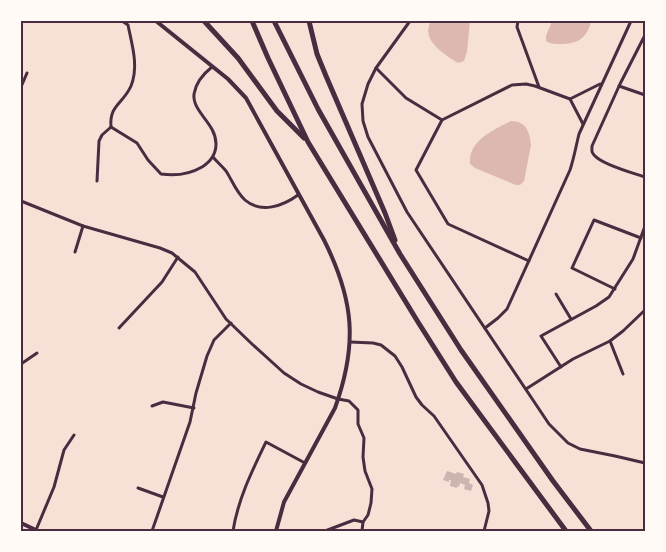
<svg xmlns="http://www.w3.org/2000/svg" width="666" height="552" viewBox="0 0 666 552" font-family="'Fira Sans Condensed',sans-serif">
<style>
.water{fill:#dcb8b0}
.building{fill:#ccb4b1}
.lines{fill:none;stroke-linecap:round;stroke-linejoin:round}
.minor{stroke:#4a2c40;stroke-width:3}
.tertiary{stroke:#4a2c40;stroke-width:4}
.motorway{stroke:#4a2c40;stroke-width:5}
.neatline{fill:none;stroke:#4a2c40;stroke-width:2}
</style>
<rect width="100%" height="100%" fill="#f7e1d7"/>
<g class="water">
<path d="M431,21H470L467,52L464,61L458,63C444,54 420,40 431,21Z"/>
<path d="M552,21H591C587,39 577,44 560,44C554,44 551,44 546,41V36Z"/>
<path d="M511,121C526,121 530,132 531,145L524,181L520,185H516L475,168L470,164C468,140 494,130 511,121Z"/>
</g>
<polygon class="building" points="447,471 456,474 457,472 464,474 463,477 470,479 469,483 473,485 471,491 464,489 465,485 460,483 459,487 457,486 457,488 450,486 451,480 449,480 449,482 443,480"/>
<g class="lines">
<g class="minor">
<polyline points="410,21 376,68 368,84 362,104 363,121 368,137 407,212 549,424 568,443 580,449 615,456 645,463"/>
<polyline points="518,21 517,27 539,87"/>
<path d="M645,35L620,84L592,146C592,151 591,152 595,156C603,165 633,173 645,177"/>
<polyline points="376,68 406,98 442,120"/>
<polyline points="619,86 645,95"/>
<polyline points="21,87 27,73"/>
<polyline points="570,99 600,84"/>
<path d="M111,127L137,143L148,160L161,174C175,176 190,174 202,167C210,162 216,154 216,144C216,123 192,112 194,94C196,82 203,74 212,67"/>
<path d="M111,127C109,105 123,104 131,86C139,66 132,45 128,25L122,21"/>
<path d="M213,157C217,162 222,166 226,171C232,180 236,192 245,200C261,214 283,206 298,195"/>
<polyline points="97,181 99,141 102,135 111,127"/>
<polyline points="21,201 83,226 160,248 172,253 195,272 226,319 252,344 284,373 301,384 318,392 338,399 349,401 358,410 358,424 364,438 363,457 365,471 372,489 371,503 368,515 363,522 362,531"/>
<polyline points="75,252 83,226"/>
<polyline points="529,261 448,224 416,170 442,120 512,85 526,84 535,86 570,99 583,124"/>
<polyline points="615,289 572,268 594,220 641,238"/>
<polyline points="556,294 571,319"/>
<polyline points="119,328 162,282 178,257"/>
<path d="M485,328L498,318L507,309L570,170C574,158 576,146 579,134L631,21"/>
<polyline points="610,341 623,374"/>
<polyline points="350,342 373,343 381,345 395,356 402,367 416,397 422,405 434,416 482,485 488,503 489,511 484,531"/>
<polyline points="21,364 37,353"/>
<polyline points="561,367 541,336 596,306 609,297 633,259 645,226"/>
<polyline points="526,389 573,359 610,341 623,331 645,310"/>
<polyline points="152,406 163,402 194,408"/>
<polyline points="138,488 163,497"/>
<polyline points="36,530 54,487 64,450 74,435"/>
<polyline points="152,531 190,422 196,393 207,356 214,340 231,323"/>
<path d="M233,531C238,499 252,471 266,442L305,463"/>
<polyline points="325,531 354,520 363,522"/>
</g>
<g class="tertiary">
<path d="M156,21L228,79L246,98L324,240C354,300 358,344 335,408L284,502L276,531"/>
<polyline points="21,523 38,531"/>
</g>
<g class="motorway">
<polyline points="204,21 238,58 277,111 304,138"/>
<polyline points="252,21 268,58 308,142 418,322 456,382 566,531"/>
<polyline points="274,21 318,109 400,254 461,350 553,481 591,531"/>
<polyline points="309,21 317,54 326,76 385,213 395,240"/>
</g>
</g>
<rect width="666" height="552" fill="none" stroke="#fffaf5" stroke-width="45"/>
<rect x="22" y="22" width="622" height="508" class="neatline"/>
</svg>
